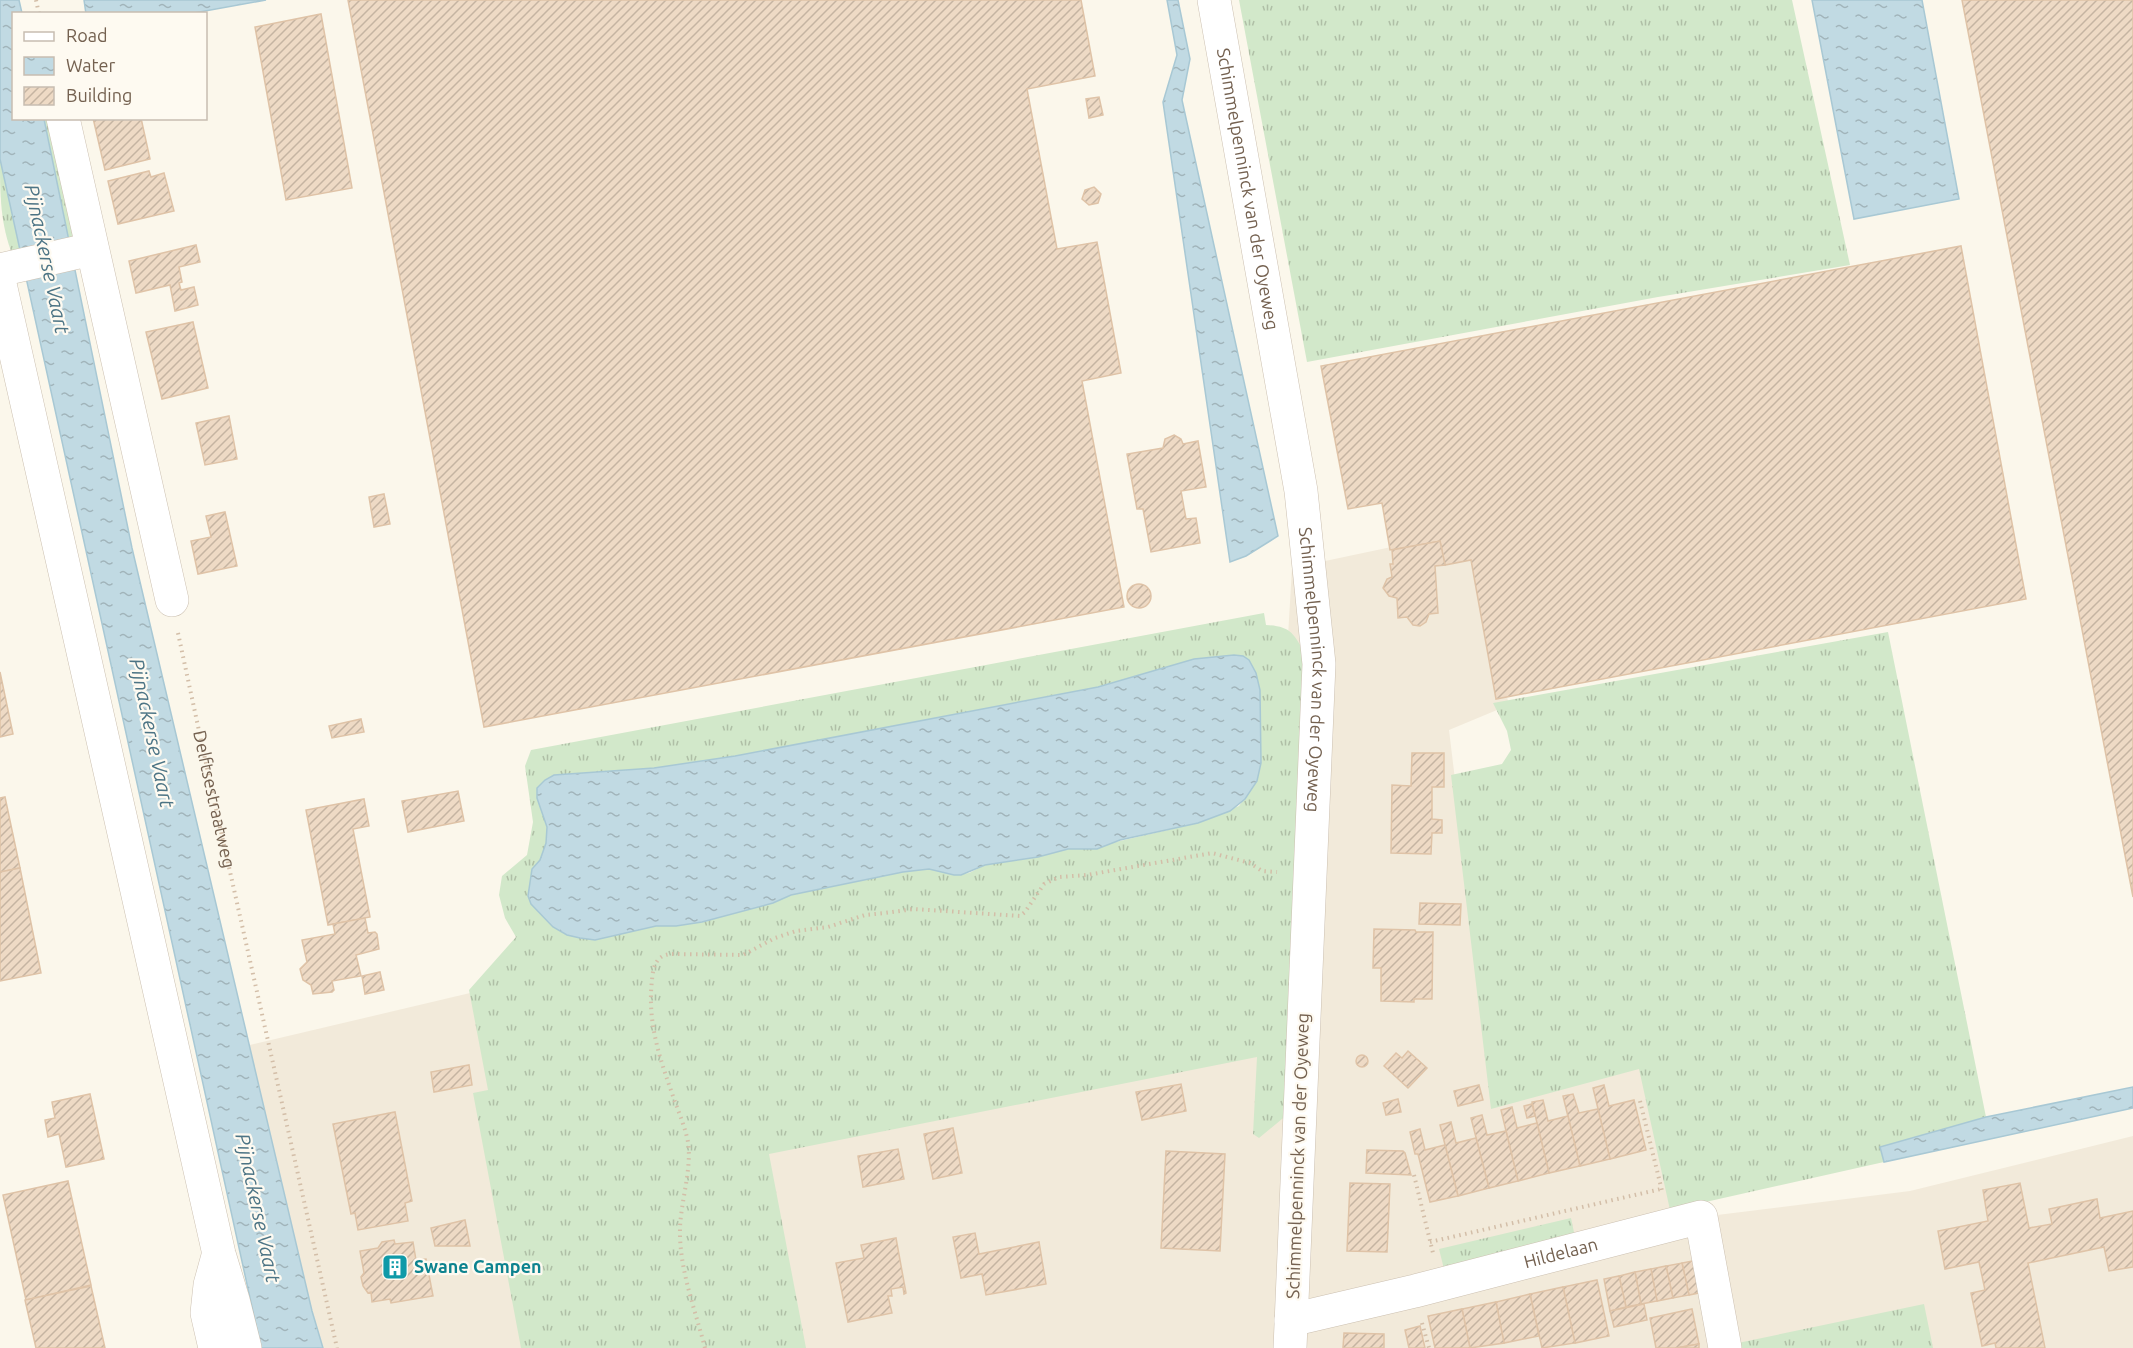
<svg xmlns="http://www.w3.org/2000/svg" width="2133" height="1348" viewBox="0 0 2133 1348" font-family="Ubuntu,sans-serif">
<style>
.residential{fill:#f2eada}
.grass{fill:url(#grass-tufts);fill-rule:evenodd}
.water{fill:url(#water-ripples);stroke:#a8c8d4;stroke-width:1.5}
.building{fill:url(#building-hatch);stroke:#dfc3a7;stroke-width:1.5}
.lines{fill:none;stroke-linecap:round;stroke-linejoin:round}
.minor-casing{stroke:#ccc0b1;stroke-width:34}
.path{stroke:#d3bea8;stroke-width:4;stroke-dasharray:1.5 4.5;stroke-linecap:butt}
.minor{stroke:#fff;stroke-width:33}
.labels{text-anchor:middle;stroke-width:4.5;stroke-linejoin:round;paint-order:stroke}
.street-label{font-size:18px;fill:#746150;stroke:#fefaf1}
.culture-label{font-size:18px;font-weight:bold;fill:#0d838f;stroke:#fefaf1;text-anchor:start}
.water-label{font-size:20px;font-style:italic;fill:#4c7485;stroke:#fefaf1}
</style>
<defs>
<pattern id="grass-tufts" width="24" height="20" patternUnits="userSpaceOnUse" patternTransform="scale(1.5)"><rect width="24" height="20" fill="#d2e8ca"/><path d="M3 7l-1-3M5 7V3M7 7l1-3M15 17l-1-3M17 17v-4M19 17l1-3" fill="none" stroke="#afbfa6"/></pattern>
<pattern id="water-ripples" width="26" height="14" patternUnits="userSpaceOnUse" patternTransform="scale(1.5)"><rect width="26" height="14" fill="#c1dae3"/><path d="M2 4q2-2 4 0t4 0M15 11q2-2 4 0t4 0" fill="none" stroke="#a1b4ba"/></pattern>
<pattern id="building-hatch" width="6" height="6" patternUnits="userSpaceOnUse" patternTransform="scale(1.5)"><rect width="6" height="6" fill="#eedac5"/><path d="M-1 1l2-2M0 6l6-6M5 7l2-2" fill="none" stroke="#c5b4a2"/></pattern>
</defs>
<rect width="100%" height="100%" fill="#fbf7eb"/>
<g class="residential">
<polygon points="1467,531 1509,705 1449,730 1494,1102 1646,1060 1701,1217 1910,1191 2133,1136 2133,1348 799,1348 765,1151 1264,1047 1292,568"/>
<polygon points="487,989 547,1348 274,1348 212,1054"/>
</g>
<g class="grass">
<polygon points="1239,0 1792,0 1850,265 1658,297 1307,362"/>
<polygon points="44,119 54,119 80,240 70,247"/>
<path d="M0,159L21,255L13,256C0,225 0,193 0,159Z"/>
<path d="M1264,613L1266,625C1290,626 1294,633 1305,654L1288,1114L1259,1138L1253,1134L1257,1057L769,1154L806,1348H521L473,1093L488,1090L469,990L516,937L505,918L499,895L502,876L527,855L533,822L525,766L531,750ZM1194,659L1261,712V763L1257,781L1239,806L1198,823L1085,849H1068L1038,857L985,865L969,873L954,875L929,869L903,872L791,895L773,903L702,922L676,926H656L594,940L567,935L553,927L528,896L532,869L540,860L546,843L547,827L545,817V780L554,775L654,768L735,756L1098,687Z"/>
<polygon points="1888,632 1986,1117 1881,1147 1884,1162 1670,1210 1639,1069 1491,1109 1451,775 1502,764 1511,750 1507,731 1493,703"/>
<polygon points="1571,1218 1576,1242 1445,1273 1439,1249"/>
<polygon points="1924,1304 1933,1348 1739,1348 1738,1343"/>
</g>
<g class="water">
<polygon points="0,0 19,0 22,13 14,14 14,118 44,119 132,548 312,1311 323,1348 261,1348 0,159"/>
<polygon points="84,0 266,0 194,13 86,14"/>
<polygon points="1167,0 1178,0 1190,59 1182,100 1278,536 1246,556 1230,562 1163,102 1177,55"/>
<polygon points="1812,0 1922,0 1959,199 1854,219"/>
<polygon points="1234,655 1243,656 1249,660 1256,673 1260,690 1261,763 1257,781 1245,799 1230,811 1198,823 1120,840 1097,849 1068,849 1038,857 985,865 961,875 954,875 929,869 903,872 791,895 773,903 702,922 676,926 656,926 595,940 580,938 567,935 553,927 531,904 528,896 532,869 540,860 546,843 547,827 537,798 537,788 545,780 554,775 654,768 735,756 1098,687 1194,659"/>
<polygon points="2133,1087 2133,1108 1884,1162 1880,1147 1986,1117"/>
</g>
<g class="building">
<polygon points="348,0 1081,0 1095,76 1027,89 1057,249 1097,242 1121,373 1082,381 1124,607 484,727"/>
<polygon points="1962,0 2133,0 2133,897"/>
<polygon points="321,14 352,188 286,200 255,27"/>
<polygon points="1099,97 1103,115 1089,118 1086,99"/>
<polygon points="93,118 141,118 150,159 105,170"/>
<polygon points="149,171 151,177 164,173 174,211 118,224 108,181"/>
<polygon points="1094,187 1101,194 1098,203 1089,205 1082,199 1085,190"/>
<polygon points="196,245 200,262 179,267 182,282 179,283 181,290 194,287 198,305 175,311 170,285 136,293 129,261"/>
<polygon points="1961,246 2026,599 1496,699 1471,560 1445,565 1440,541 1390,550 1382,503 1348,509 1321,366"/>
<polygon points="193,322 208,388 162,399 146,332"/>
<polygon points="229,416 237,459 205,465 196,423"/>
<polygon points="1174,435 1181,439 1183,444 1198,441 1206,487 1181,491 1186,519 1196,518 1200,543 1151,552 1143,509 1137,509 1127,454 1163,448 1165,439"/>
<polygon points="384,494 390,524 374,527 369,497"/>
<polygon points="225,512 237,566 198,574 191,541 211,537 206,516"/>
<polygon points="1440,541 1445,565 1435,566 1438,613 1429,614 1426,622 1420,626 1413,625 1407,617 1398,618 1397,598 1389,596 1383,588 1387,579 1392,577 1390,564 1393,564 1392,550"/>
<circle cx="1139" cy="596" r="12"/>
<polygon points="0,672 13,734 0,737"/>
<polygon points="361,719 364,732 332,738 329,726"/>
<polygon points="1412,753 1444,753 1444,787 1432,787 1432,819 1442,820 1442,833 1432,833 1431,854 1391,853 1392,785 1411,786"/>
<polygon points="458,791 464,821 408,832 402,801"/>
<polygon points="5,797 20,868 0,872 0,798"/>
<polygon points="364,799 369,826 353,829 370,917 328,925 306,810"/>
<polygon points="20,868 41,973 0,981 0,872"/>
<polygon points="1420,903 1461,904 1460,925 1419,924"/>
<polygon points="365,918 368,933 375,932 377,934 379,949 356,955 361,976 332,981 334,990 332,992 313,994 311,985 303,980 300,969 307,962 302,940 335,934 333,924"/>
<polygon points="1374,929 1415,930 1416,932 1433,932 1432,999 1414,999 1414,1002 1381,1001 1381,968 1373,968"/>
<polygon points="380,972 384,990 365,994 362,976"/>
<polygon points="1408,1051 1427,1068 1408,1088 1384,1066 1396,1053 1402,1058"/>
<circle cx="1362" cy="1061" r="6"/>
<polygon points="469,1065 472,1085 434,1092 431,1072"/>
<polygon points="1181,1084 1186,1111 1142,1120 1136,1092"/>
<polygon points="1479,1085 1483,1100 1458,1106 1454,1091"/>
<polygon points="1604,1085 1609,1106 1634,1100 1646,1150 1610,1159 1593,1088"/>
<polygon points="90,1094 104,1159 66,1167 59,1134 48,1137 45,1120 55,1118 52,1102"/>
<polygon points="1573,1094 1579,1113 1598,1109 1610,1159 1580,1166 1563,1096"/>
<polygon points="1398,1099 1401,1112 1386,1115 1383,1103"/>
<polygon points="1543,1100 1548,1121 1568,1116 1580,1166 1549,1173 1532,1102"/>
<polygon points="1532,1104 1535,1116 1527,1118 1524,1106"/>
<polygon points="1512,1107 1517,1128 1537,1123 1549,1173 1518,1181 1501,1110"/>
<polygon points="395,1112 412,1201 405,1203 408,1221 358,1230 355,1213 351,1214 333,1124"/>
<polygon points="1482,1115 1487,1135 1506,1131 1518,1181 1489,1188 1471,1118"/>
<polygon points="1451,1122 1456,1143 1476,1138 1489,1188 1458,1196 1440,1125"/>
<polygon points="953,1128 962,1173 933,1179 924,1134"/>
<polygon points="1420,1129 1425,1150 1445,1145 1458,1196 1430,1202 1418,1154 1415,1154 1410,1132"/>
<polygon points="898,1149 904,1179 863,1187 858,1156"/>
<polygon points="1367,1150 1403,1151 1405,1153 1411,1175 1366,1173"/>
<polygon points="1166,1151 1225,1154 1220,1251 1161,1248"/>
<polygon points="68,1181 91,1285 26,1300 3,1195"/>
<polygon points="1350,1183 1390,1184 1387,1252 1347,1251"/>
<polygon points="2020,1183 2029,1228 2052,1224 2049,1209 2097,1199 2100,1218 2133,1211 2133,1267 2109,1271 2104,1247 2028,1263 2045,1348 1996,1348 1995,1343 1982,1346 1971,1293 1985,1290 1979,1262 1945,1269 1938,1231 1988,1221 1983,1190"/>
<polygon points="465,1220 470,1246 435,1246 431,1228"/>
<polygon points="975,1233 979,1254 1039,1242 1046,1284 986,1295 982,1274 961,1278 953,1237"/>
<polygon points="896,1238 906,1293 904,1294 903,1287 891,1289 892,1296 888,1296 892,1313 848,1322 836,1263 864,1258 861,1245"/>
<polygon points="394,1240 395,1244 413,1242 416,1260 426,1259 433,1296 391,1303 390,1299 372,1302 371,1292 368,1293 363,1286 361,1277 364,1273 360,1251 378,1248 382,1242"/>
<polygon points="1698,1260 1704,1292 1689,1295 1682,1263"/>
<polygon points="1682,1263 1689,1295 1673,1298 1666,1266"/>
<polygon points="1666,1266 1673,1298 1657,1301 1651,1269"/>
<polygon points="1651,1269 1657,1301 1641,1304 1635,1272"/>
<polygon points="1635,1272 1641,1304 1626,1307 1619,1276"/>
<polygon points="1619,1276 1626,1307 1610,1311 1604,1279"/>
<polygon points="1597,1280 1609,1336 1575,1343 1563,1287"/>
<polygon points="91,1286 105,1348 36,1348 25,1300"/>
<polygon points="1563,1287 1575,1343 1542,1348 1530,1294"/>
<polygon points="1530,1294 1539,1336 1504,1343 1496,1302"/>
<polygon points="1496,1302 1504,1343 1470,1348 1462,1309"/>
<polygon points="1644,1304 1647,1320 1614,1327 1610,1311"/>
<polygon points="1462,1309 1470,1348 1435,1348 1428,1316"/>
<polygon points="1692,1309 1699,1344 1676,1348 1656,1348 1650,1318"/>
<polygon points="1420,1326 1425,1348 1409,1348 1405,1330"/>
<polygon points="1344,1333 1384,1334 1384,1348 1343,1348"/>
<polygon points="1699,1344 1699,1348 1676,1348"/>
</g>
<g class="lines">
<defs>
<g id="minor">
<path id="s2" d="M1214,0L1301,491L1319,664L1290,1348"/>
<polyline points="63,118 172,600"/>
<polyline points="0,270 92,249"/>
<polyline points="0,284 219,1254 233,1300 245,1348"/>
<path id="s3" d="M1291,1320L1415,1291L1701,1217L1725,1348"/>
<polyline points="215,1348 207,1313 210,1285 218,1256"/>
</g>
</defs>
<use href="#minor" class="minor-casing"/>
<g class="path">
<polyline points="36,0 39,14"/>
<path id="s1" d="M178,633L213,796L337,1348"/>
<polyline points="1640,1101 1662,1191"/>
<polyline points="1414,1175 1433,1253"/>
<polyline points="1430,1242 1661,1189"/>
<polyline points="1422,1323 1429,1348"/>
<path d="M705,1348C695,1309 679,1269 680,1228C681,1201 692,1168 688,1142C685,1127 679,1113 674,1099C660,1059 647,1023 652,980C653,967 656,955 671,954L743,955L775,938L796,931L828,927L865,915L885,913L914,909L1020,916L1025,912L1044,884L1059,877L1087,875L1212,853L1250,863L1262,871L1277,872"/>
</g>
<use href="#minor" class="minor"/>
</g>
<defs>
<symbol id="building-square" viewBox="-11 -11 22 22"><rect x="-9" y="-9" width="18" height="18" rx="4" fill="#0f9aa8" stroke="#fefaf1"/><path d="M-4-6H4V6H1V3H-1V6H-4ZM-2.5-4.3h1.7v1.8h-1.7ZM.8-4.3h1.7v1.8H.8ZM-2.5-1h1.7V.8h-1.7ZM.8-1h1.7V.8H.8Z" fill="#fff"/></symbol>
</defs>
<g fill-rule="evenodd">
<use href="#building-square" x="380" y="1252" width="30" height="30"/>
</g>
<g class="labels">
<g class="street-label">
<text dy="6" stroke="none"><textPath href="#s2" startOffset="192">Schimmelpenninck van der Oyeweg</textPath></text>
<text dy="6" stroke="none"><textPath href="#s2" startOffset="678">Schimmelpenninck van der Oyeweg</textPath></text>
<text dy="6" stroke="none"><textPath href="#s1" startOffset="170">Delftsestraatweg</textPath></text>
<text transform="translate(1298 1156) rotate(-88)" y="6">Schimmelpenninck van der Oyeweg</text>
<text dy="6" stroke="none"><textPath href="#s3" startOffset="278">Hildelaan</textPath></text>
</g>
<g class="culture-label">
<text x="414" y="1273">Swane Campen</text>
</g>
<g class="water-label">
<text transform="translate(47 259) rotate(78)" y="7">Pijnackerse Vaart</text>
<text transform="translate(152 733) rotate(78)" y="7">Pijnackerse Vaart</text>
<text transform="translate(258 1208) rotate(78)" y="7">Pijnackerse Vaart</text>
</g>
</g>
<rect x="12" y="12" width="195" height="108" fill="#fefaf1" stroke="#c7bdb1" stroke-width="1.5"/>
<rect x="24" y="32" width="30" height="9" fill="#ffffff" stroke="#c7bdb1" stroke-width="1.5"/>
<text x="66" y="42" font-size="18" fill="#746150">Road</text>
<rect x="24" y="57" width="30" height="18" fill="url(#water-ripples)" stroke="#c7bdb1" stroke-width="1.5"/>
<text x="66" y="72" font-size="18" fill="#746150">Water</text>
<rect x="24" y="87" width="30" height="18" fill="url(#building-hatch)" stroke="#c7bdb1" stroke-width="1.5"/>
<text x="66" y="102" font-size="18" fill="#746150">Building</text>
</svg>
